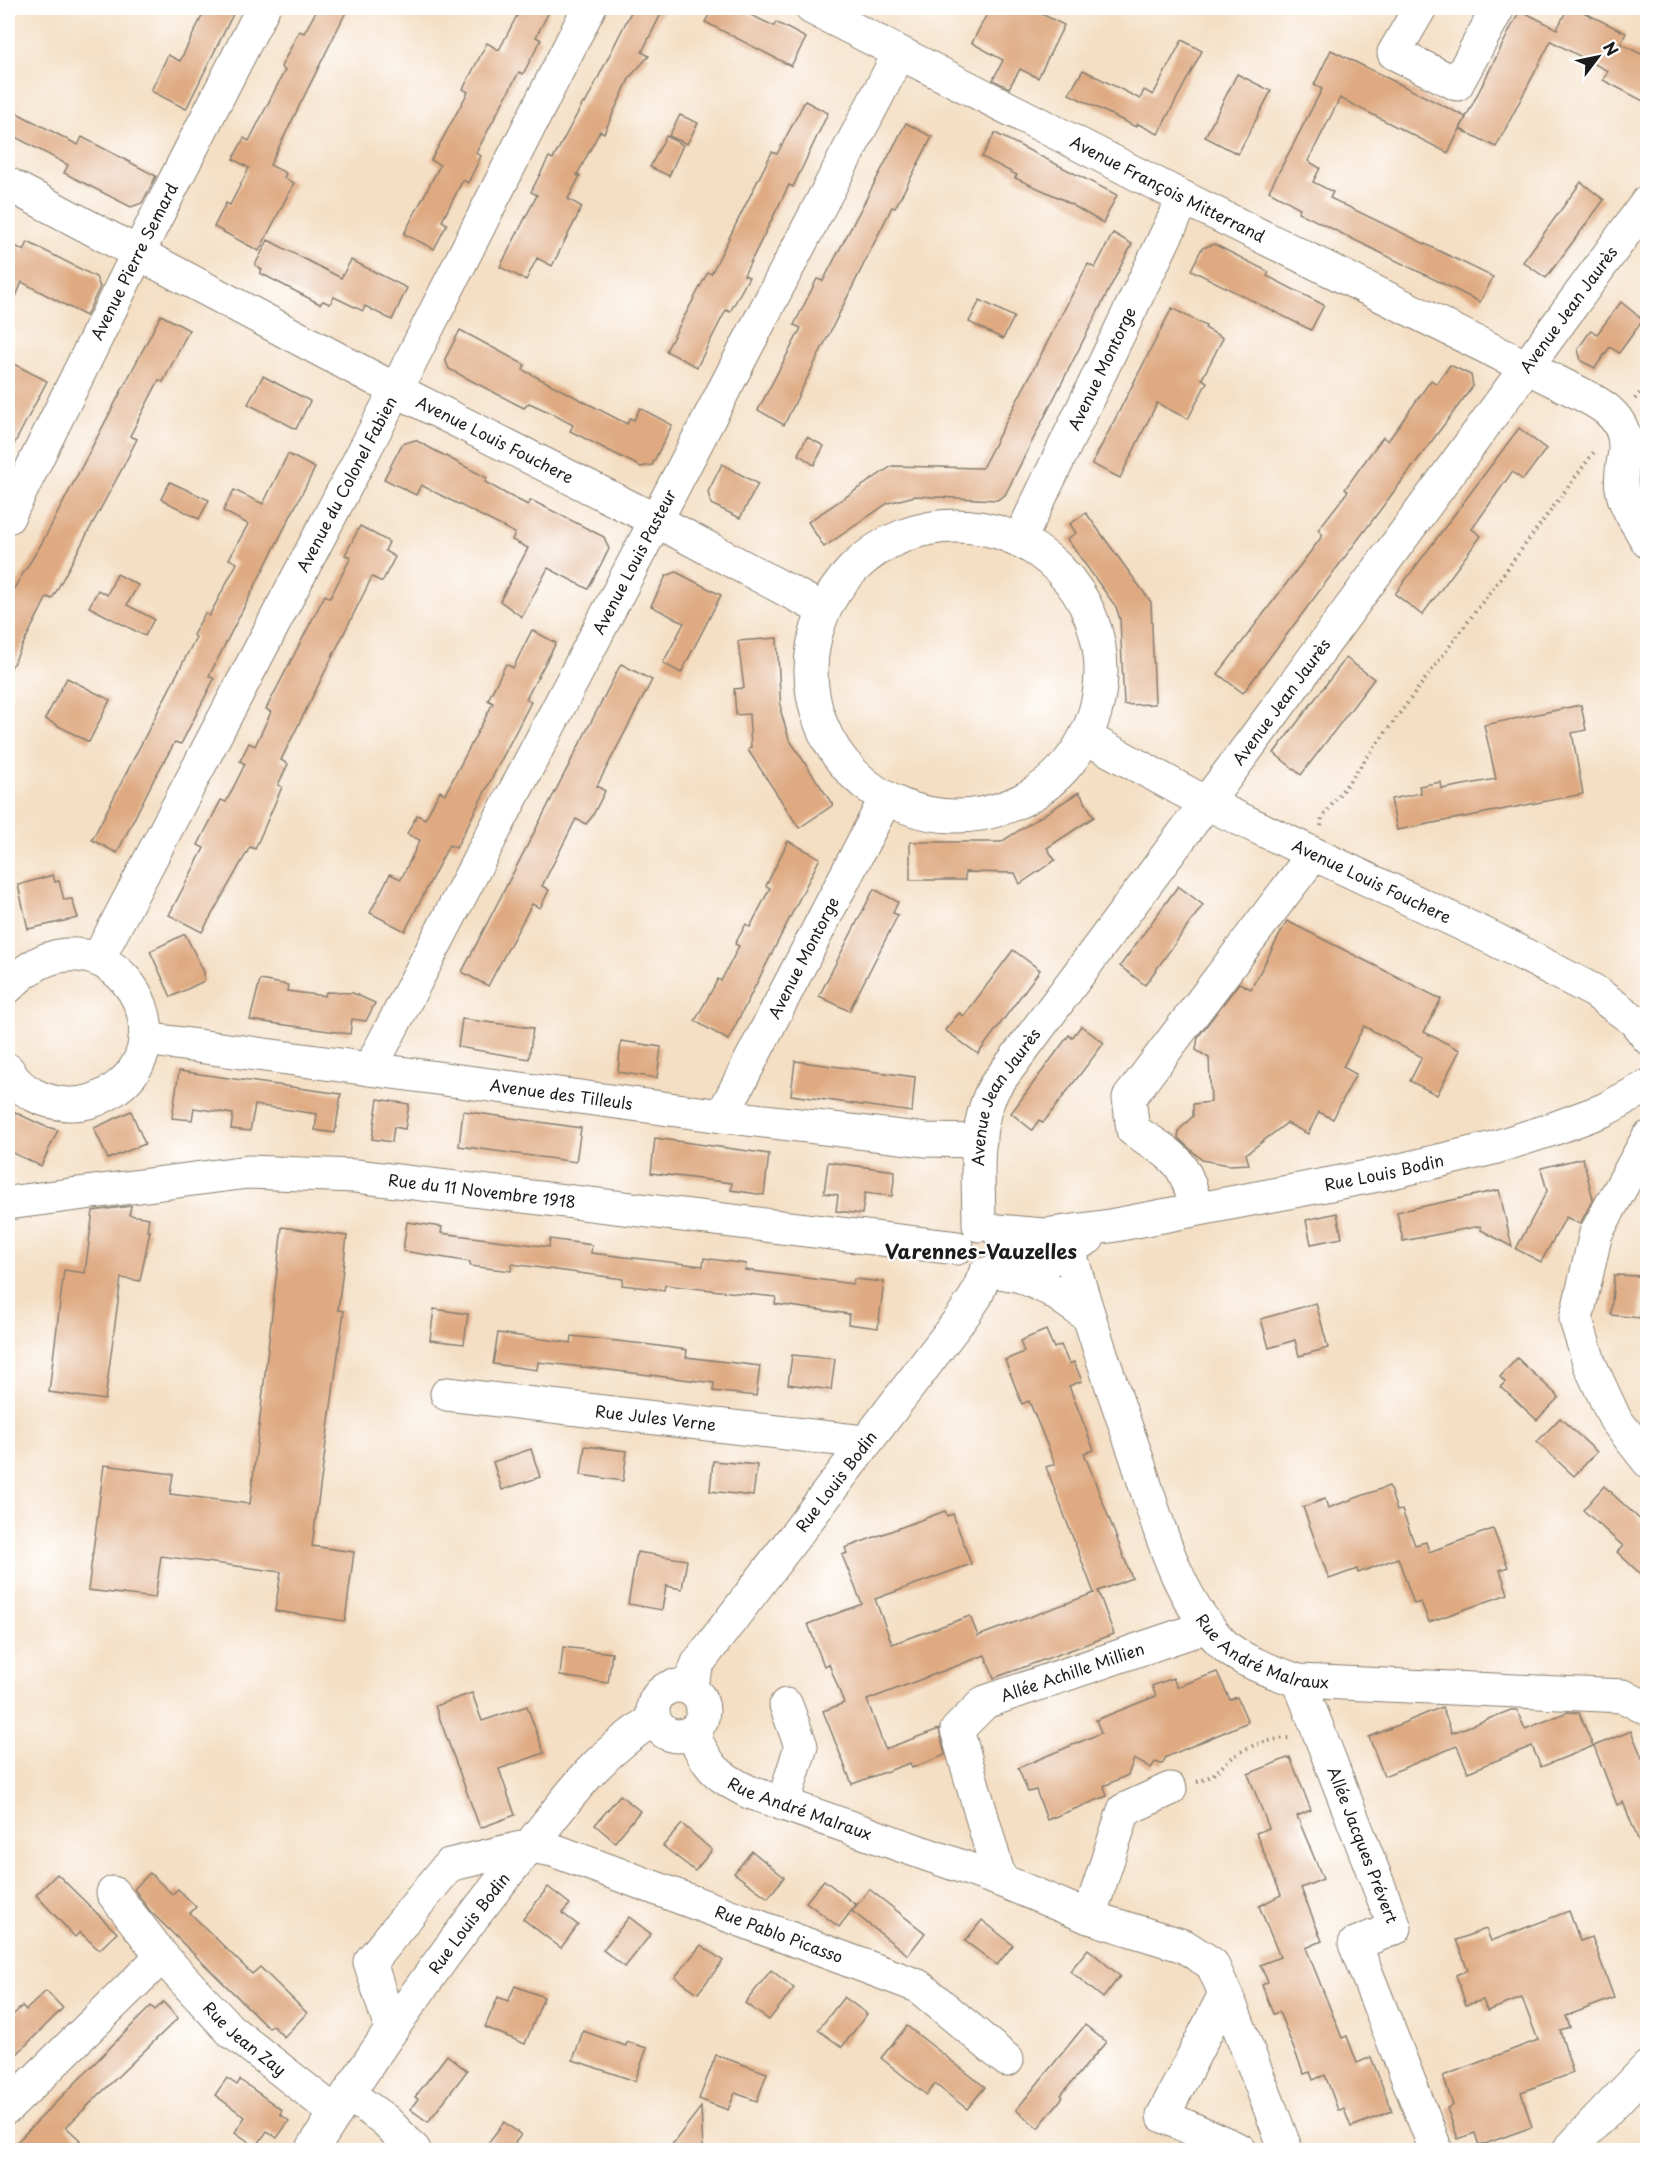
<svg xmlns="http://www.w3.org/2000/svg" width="1655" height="2158" viewBox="0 0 1655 2158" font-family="'Playpen Sans',sans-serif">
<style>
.building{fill:#dfaa82}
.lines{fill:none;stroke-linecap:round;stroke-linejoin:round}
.minor-casing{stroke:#887e70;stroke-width:35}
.path{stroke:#887e70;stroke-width:4;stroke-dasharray:1.5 4.5;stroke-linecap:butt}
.minor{stroke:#fff;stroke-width:33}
.labels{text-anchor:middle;stroke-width:4.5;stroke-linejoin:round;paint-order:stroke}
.street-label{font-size:16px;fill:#1c1c1c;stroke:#fff}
.quarter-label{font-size:20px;font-weight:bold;fill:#1c1c1c;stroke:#fff}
</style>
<rect width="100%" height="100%" fill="#fff"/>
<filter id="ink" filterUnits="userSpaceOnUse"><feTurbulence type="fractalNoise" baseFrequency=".0167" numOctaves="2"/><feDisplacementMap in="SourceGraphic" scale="12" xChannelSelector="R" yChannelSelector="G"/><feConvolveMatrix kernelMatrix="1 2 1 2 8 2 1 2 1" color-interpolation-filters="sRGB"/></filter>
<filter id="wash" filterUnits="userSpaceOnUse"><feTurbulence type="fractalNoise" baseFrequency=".008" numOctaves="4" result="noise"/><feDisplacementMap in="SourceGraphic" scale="24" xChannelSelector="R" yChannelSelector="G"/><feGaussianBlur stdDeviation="1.35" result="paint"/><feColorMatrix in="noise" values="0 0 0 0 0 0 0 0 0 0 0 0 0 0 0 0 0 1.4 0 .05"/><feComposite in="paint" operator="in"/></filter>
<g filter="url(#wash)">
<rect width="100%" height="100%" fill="#f4dfc4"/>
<g id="blocks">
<g class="building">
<polygon points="206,8 236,8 186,109 151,91 168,55 180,61"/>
<polygon points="318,8 348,8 270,165 286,173 284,178 294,183 259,251 214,227 226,203 230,205 249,168 233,159 244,138 249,141 285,70 281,67 299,31 304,33"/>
<polygon points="521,8 551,8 536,37 541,40 534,53 523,74 519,72 476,153 481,156 468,183 463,180 442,221 447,224 434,249 404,234 440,165 431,160 468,92 463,89 487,43 499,50"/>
<polygon points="633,8 664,8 642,52 649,56 630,77 604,133 600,131 577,175 580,176 568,199 582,207 552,266 537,258 526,280 500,267 537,195 531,192 549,157 553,159 583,103 585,104"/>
<polygon points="713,8 736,8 774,26 776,22 806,38 791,66 705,22"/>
<polygon points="990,8 1030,8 1064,25 1038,78 1020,69 1009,88 993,80 1003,60 972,43"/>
<polygon points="1568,8 1575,8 1626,33 1621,44 1647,57 1647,103 1603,80 1608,71 1551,41 1496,147 1460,129 1520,10 1557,29"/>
<polygon points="1182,40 1202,51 1158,134 1138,124 1136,127 1069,94 1083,70 1140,99 1144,90 1153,95"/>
<polygon points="1331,50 1466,117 1448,153 1340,98 1308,161 1320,168 1313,182 1333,192 1330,198 1493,277 1480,302 1298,212 1300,208 1269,191 1322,89 1314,85"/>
<polygon points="1237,74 1271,91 1238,154 1205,137"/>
<polygon points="805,101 828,113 793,187 789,185 744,275 749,277 730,312 726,310 697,367 666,351 708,272 711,274 772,152 777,154"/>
<polygon points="17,113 78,145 82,137 156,176 142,203 131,207 64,173 68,165 8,133"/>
<polygon points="680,115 698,123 687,144 669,136"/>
<polygon points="906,123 932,137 895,208 892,207 784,425 758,410 801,328 794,325 817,279 823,281"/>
<polygon points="995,133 1117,195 1103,223 1060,198 1015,178 1017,175 982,157"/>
<polygon points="666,136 683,145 669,176 650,167"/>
<polygon points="1581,182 1604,200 1546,278 1523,262"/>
<polygon points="1113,233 1132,244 1005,495 997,500 915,496 888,503 824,547 808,522 892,466 982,468 1088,264 1095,268"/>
<polygon points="268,240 341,278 351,260 407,288 392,320 365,306 363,311 334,297 330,304 323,301 320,304 260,273 262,270 255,265"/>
<polygon points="8,242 24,251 28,242 96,277 100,287 86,316 22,282 8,316"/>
<polygon points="1214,244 1269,272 1267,276 1324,305 1311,330 1191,270 1202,248"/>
<polygon points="980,300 1014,317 1003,339 969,322"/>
<polygon points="1621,302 1643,320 1619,353 1610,347 1595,368 1581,361 1578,349 1591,330 1597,334"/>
<polygon points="1172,308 1206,326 1205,328 1223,338 1202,379 1207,382 1188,419 1157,403 1120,478 1092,464"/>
<polygon points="161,315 189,330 163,382 159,380 130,436 137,439 123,467 52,599 47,597 8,674 8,598 42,543"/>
<polygon points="460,330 525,365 523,370 627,424 630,418 634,420 640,408 672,425 652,465 641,467 570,431 573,425 549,412 529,403 524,408 449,369 445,359"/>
<polygon points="8,361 47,381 8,456"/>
<polygon points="1450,365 1471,375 1473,386 1243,693 1218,674 1323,535 1318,530 1348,491 1345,489 1360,468 1383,437 1388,441 1431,380 1437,384"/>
<polygon points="263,376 310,401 296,429 248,404"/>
<polygon points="1519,428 1546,449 1523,480 1512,472 1472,529 1481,536 1422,615 1395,594"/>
<polygon points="807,437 824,446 814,465 798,454"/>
<polygon points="415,440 487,478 485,482 508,495 528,505 531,500 604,537 609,549 588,589 548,568 522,617 500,601 528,548 512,540 515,533 421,485 416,495 384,479 402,444"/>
<polygon points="288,454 315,468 209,676 214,679 181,744 175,742 154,779 117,853 92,840 196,637 193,635 205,613 209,616 237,563 229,559 248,524 223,511 234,490 263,504"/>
<polygon points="722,464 758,484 740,518 711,504 708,492"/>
<polygon points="170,482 209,500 199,519 161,499"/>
<polygon points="1086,513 1151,602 1155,704 1124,705 1120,619 1116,607 1067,539 1076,533 1070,524"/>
<polygon points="360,526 389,542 385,551 395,557 382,582 372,577 281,760 288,764 278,785 282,787 255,849 250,847 202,932 169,915 204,848 198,845 221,800 226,802 245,764 240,761 249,743 255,746 271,712 266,709 325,595 330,598 351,557 345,555"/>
<polygon points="676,572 721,595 681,673 663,663 684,623 651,606 666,576"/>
<polygon points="117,574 138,585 127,605 154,619 145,636 89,607 98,590 107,595"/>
<polygon points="532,630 556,643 526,699 531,702 456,848 449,845 405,931 370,913 390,874 401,879 420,840 407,834 417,815 425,819 440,791 445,794 493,703 488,700 506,664 513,668"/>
<polygon points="777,638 781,712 789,739 833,805 799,828 748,750 751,747 749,714 736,715 734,689 744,688 738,641"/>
<polygon points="1346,658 1374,679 1301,775 1274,753"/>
<polygon points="621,664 652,680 597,786 605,791 592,817 586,824 576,819 542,886 549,890 540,908 532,904 488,986 462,972"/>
<polygon points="67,678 110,700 89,742 45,719"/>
<polygon points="1581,705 1586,730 1572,733 1583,794 1397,830 1391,799 1421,793 1419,786 1441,782 1442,789 1496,779 1484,725"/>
<polygon points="1079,792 1094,817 1047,848 1055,860 1020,884 1015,873 965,872 965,880 910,880 910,842 1001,842"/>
<polygon points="788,841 820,858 728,1040 695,1021 718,979 721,981 739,946 735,944 746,924 750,927 770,888 766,886"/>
<polygon points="53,875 55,882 59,881 64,900 72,899 78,918 28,929 18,885"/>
<polygon points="1178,886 1203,905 1145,985 1120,966"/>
<polygon points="874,889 898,902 893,913 898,915 849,1011 819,996"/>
<polygon points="1287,921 1441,999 1424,1032 1460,1050 1437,1095 1410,1081 1422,1057 1364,1026 1343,1067 1356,1074 1333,1119 1319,1112 1308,1134 1287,1123 1246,1154 1249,1164 1229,1165 1202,1160 1178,1138 1179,1130 1193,1116 1193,1104 1211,1102 1209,1058 1196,1050 1198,1037 1239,983 1251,989"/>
<polygon points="185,934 204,972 204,981 171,997 150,951"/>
<polygon points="1013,950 1040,970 978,1054 945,1030 959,1013 964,1016"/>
<polygon points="260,980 288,985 287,991 325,996 326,992 353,993 375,1003 366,1021 352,1019 350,1034 250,1020"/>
<polygon points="462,1019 533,1028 529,1059 458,1047"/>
<polygon points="1081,1026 1104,1043 1043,1123 1039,1120 1032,1130 1011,1113 1069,1035 1072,1038"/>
<polygon points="621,1041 661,1047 657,1078 618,1072"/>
<polygon points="795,1061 915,1077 912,1112 791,1095"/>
<polygon points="179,1071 341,1094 335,1133 315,1130 317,1114 255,1105 250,1131 231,1129 233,1114 194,1108 192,1120 172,1118"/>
<polygon points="378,1099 409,1104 405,1129 394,1127 392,1142 372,1139"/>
<polygon points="8,1109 44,1126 58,1130 41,1166 8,1151"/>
<polygon points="131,1111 145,1144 108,1159 94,1128"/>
<polygon points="463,1111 581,1128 576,1162 459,1146"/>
<polygon points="655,1138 769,1154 764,1195 731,1190 732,1183 651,1173"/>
<polygon points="1583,1158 1593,1199 1580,1224 1566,1217 1541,1262 1516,1249 1547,1191 1541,1168"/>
<polygon points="828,1162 895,1171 892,1196 865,1193 862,1214 836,1211 838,1195 824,1193"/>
<polygon points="1499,1190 1512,1247 1481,1230 1480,1226 1403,1241 1397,1212"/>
<polygon points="131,1206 129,1215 149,1218 147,1231 150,1231 140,1281 121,1278 105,1400 49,1392 64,1270 85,1273 93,1211"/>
<polygon points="1337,1213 1342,1238 1311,1244 1306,1220"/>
<polygon points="407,1222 442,1227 441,1233 549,1247 550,1239 592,1245 591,1253 703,1266 704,1258 746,1264 745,1270 853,1284 854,1279 884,1282 878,1328 848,1324 849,1314 775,1304 776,1297 665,1285 664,1290 622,1285 623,1279 512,1264 511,1271 470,1266 470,1262 403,1251"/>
<polygon points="282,1227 347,1236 338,1310 344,1311 312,1546 354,1552 345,1621 275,1611 281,1572 161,1556 155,1598 88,1590 104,1465 173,1474 170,1494 250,1504"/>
<polygon points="1614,1275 1642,1276 1640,1318 1611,1315"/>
<polygon points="1316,1303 1328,1348 1299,1356 1295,1340 1269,1348 1261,1319"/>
<polygon points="434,1309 468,1314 464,1344 430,1340"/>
<polygon points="1046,1330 1054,1348 1061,1345 1069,1364 1074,1362 1082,1381 1069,1386 1094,1450 1084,1453 1132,1578 1098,1591 1114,1634 994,1678 985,1655 867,1700 885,1749 939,1729 945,1755 912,1768 910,1763 852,1784 823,1711 844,1703 829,1664 824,1666 808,1624 862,1604 842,1555 847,1553 845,1548 945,1511 947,1516 953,1514 971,1564 875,1599 892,1644 970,1616 978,1636 1094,1593 1046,1467 1055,1464 1029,1401 1022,1404 1005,1360 1024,1352 1020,1341"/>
<polygon points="498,1333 571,1343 572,1336 644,1344 687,1350 686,1357 760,1366 756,1396 713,1391 714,1383 609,1370 538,1362 537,1370 493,1364"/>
<polygon points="792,1355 835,1359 831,1390 788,1384"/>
<polygon points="1517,1358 1559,1397 1537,1420 1501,1387 1505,1382 1500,1377"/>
<polygon points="1560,1418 1597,1452 1574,1476 1537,1442"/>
<polygon points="585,1446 627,1451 623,1481 581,1475"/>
<polygon points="531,1449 540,1477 502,1490 493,1462"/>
<polygon points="713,1461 757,1465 753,1496 710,1491"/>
<polygon points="1389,1486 1397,1511 1402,1510 1415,1545 1426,1542 1429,1552 1493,1529 1508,1567 1500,1570 1508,1594 1429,1622 1421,1602 1414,1604 1398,1558 1358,1573 1357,1569 1329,1579 1303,1507 1325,1499 1328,1508"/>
<polygon points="1604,1486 1647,1526 1647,1580 1617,1552 1623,1546 1583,1510"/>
<polygon points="637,1552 687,1560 682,1589 666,1586 662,1610 628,1604"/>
<polygon points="563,1647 612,1653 608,1683 560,1676"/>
<polygon points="1217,1672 1230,1700 1237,1697 1248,1722 1166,1757 1162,1764 1155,1762 1151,1768 1134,1759 1128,1775 1104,1786 1107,1796 1047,1820 1036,1790 1028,1792 1018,1768 1101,1733 1096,1720 1156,1696 1152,1686 1173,1678 1177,1687"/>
<polygon points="472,1693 482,1721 527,1706 544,1753 499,1769 515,1815 480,1828 435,1706"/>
<polygon points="1442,1707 1452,1733 1511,1710 1517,1710 1525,1729 1568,1712 1579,1713 1593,1746 1541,1767 1532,1746 1468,1772 1457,1746 1384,1776 1369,1737"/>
<polygon points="1631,1731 1647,1770 1647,1862 1623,1802 1617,1805 1594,1746"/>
<polygon points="1290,1757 1311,1810 1297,1816 1323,1879 1301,1888 1322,1941 1306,1948 1342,2038 1347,2036 1357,2063 1371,2057 1392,2111 1351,2127 1344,2109 1338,2110 1325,2075 1313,2080 1310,2072 1304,2074 1279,2012 1273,2014 1262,1985 1268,1982 1260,1965 1280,1957 1259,1906 1281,1895 1256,1833 1269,1828 1248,1774"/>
<polygon points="620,1795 640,1811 615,1842 595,1825"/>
<polygon points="682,1824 712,1850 695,1871 663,1846"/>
<polygon points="752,1851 784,1877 768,1898 734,1873"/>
<polygon points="150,1873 172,1894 178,1889 196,1907 190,1913 252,1974 260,1967 307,2013 284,2037 272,2025 269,2028 150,1911 134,1889"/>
<polygon points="57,1874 117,1933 99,1950 80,1932 75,1937 36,1895"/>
<polygon points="824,1880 856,1905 839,1927 806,1902"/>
<polygon points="548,1887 570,1904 562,1913 578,1925 561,1948 523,1919"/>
<polygon points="869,1889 925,1933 908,1955 852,1911"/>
<polygon points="1569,1911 1580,1941 1592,1937 1614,1998 1566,2016 1570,2028 1560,2031 1573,2073 1521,2092 1532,2127 1479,2146 1475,2133 1458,2139 1447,2108 1453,2105 1443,2076 1538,2040 1522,1998 1487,2011 1483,2000 1466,2005 1456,1975 1468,1970 1456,1940 1486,1929 1491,1941"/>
<polygon points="629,1917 651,1934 625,1967 603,1950"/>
<polygon points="982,1920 1013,1945 997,1965 965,1941"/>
<polygon points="701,1945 723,1961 698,1993 675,1977"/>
<polygon points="1088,1949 1120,1976 1103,1998 1070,1971"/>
<polygon points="771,1970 794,1988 769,2020 745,2003"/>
<polygon points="515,1986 544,1997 525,2044 485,2027 498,1997 508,2001"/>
<polygon points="46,1991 63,2008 8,2063 8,2020 22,2006 26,2010"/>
<polygon points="844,1997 867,2014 842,2047 818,2030"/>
<polygon points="163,2002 178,2018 66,2127 80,2140 70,2151 8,2151 151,2006 155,2010"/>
<polygon points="1085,2025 1106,2042 1061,2095 1063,2097 1038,2128 1016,2110"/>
<polygon points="907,2026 985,2087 967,2109 935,2084 927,2095 881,2058"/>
<polygon points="583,2031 626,2046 627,2042 647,2048 635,2081 573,2060"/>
<polygon points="447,2055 467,2071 428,2122 410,2109 418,2099 415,2097"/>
<polygon points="716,2055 767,2073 757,2101 735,2093 728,2110 699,2099"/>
<polygon points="227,2078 237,2085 240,2080 282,2110 280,2114 289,2121 277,2138 267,2131 256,2147 235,2132 245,2117 215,2095"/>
<polygon points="701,2107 703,2151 667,2151"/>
<polygon points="504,2122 521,2135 509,2151 482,2151"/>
</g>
</g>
</g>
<g filter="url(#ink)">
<use href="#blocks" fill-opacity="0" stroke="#887e70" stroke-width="1.5"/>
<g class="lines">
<defs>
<g id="minor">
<path id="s1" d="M812,8L1184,198L1557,382C1585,397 1626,409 1625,447C1625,461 1619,474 1622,488C1624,506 1639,526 1648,542"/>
<polyline points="1420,8 1394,53 1457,84 1498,8"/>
<path id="s2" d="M8,184L396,390L657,521L824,610"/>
<path id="s3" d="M8,517L138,253L263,8"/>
<circle cx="956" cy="671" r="145"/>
<path id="s4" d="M1020,539L1184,198"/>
<path id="s5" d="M1085,737L1206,803L1494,939L1594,991L1635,1021L1648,1038"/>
<path id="s6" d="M98,959L396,390L589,8"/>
<path d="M8,987C98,892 197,1031 115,1089C101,1099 86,1105 68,1104C45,1103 19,1092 8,1070"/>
<path id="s7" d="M145,1039L722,1116L926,1140L980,1141"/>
<path id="s8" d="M370,1069L899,54"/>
<path id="s9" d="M722,1116L886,798"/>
<polyline points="1648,1138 1596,1233 1576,1320 1590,1365 1615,1419 1648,1461"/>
<path id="s10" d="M8,1203L248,1172L356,1176L957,1248"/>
<path d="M1196,1209C1185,1158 1174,1157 1133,1130L1129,1098L1313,855"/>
<path id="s11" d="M979,1225C979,1180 972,1126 995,1086L1272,715L1648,201"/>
<path id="s12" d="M998,1231L1044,1235L1110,1226L1388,1173L1493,1148L1550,1130L1604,1110L1648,1086"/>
<path id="s13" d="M1069,1249C1088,1318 1111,1385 1135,1453C1156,1517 1174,1594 1222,1643C1239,1661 1276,1673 1299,1681L1623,1696L1648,1709"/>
<polyline points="995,1271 1021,1276 1088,1238"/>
<polyline points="1021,1276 1051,1290 1088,1316"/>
<path id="s14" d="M447,1394L864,1442"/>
<path id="s15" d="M1299,1681L1395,1928L1355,1944L1436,2150"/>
<circle cx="678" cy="1711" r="25"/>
<path id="s16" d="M688,1688L698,1663L964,1314L976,1296L985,1274"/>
<path id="s17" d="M692,1733C709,1767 714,1775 749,1792L1000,1880L1089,1917L1184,1946L1212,1964L1232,2009L1286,2150"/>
<polyline points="783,1804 801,1746 786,1705"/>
<path id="s18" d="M1000,1880L957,1730L985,1702L1208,1626"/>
<polyline points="113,1893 162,1956"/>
<polyline points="1089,1917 1124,1810 1170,1789"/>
<polyline points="1225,1994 1163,2116 1240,2150"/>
<path id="s19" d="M391,2029L370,1962L449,1865L529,1846L553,1850L918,1986L1007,2060"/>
<polyline points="348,2094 385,2120 414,2150"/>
<path id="s20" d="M8,2107L162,1956L230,2030L336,2113"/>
<path id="s21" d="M312,2150C379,2044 451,1941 531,1844C571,1794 598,1754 654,1719"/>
<polyline points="1569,2150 1648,2067"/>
</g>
</defs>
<use href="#minor" class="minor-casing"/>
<g class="path">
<polyline points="1635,399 1648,383"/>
<polyline points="1321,826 1322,818 1594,452"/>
<path d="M1197,1782C1217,1776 1220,1766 1236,1755C1252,1744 1270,1739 1290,1738"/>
</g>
<use href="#minor" class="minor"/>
</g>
</g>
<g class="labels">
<g class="street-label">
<text dy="6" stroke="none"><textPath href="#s1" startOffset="399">Avenue François Mitterrand</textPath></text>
<text dy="6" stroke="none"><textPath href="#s3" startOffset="285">Avenue Pierre Semard</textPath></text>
<text dy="6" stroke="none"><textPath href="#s11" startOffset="1107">Avenue Jean Jaurès</textPath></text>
<text dy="6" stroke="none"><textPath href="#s4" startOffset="189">Avenue Montorge</textPath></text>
<text dy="6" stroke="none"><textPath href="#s2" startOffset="550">Avenue Louis Fouchere</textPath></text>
<text dy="6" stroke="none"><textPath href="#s6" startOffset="536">Avenue du Colonel Fabien</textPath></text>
<text dy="6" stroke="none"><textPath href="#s8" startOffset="572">Avenue Louis Pasteur</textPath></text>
<text dy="6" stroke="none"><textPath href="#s11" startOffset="621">Avenue Jean Jaurès</textPath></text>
<text dy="6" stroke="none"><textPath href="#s5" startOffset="321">Avenue Louis Fouchere</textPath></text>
<text dy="6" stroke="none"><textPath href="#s9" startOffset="178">Avenue Montorge</textPath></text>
<text dy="6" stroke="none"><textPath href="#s7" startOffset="420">Avenue des Tilleuls</textPath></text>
<text dy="6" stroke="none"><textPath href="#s11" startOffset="135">Avenue Jean Jaurès</textPath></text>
<text dy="6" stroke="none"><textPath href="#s12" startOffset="392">Rue Louis Bodin</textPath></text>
<text dy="6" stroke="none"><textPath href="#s10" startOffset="477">Rue du 11 Novembre 1918</textPath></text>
<text dy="6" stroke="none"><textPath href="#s14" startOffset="210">Rue Jules Verne</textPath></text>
<text dy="6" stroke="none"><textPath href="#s16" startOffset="255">Rue Louis Bodin</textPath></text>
<text dy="6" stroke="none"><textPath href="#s13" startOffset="466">Rue André Malraux</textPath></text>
<text dy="6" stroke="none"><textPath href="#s18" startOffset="288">Allée Achille Millien</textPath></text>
<text dy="6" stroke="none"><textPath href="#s17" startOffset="138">Rue André Malraux</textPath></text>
<text dy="6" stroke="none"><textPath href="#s15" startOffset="176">Allée Jacques Prévert</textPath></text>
<text dy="6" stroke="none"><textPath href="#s21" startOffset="276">Rue Louis Bodin</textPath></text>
<text dy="6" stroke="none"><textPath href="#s19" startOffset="543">Rue Pablo Picasso</textPath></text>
<text dy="6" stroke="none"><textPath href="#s20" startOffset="333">Rue Jean Zay</textPath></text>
</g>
<g class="quarter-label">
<text x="981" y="1259">Varennes-Vauzelles</text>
</g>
</g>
<rect width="1655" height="2158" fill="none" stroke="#fff" stroke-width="30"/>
<g transform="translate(1598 57) rotate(58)" stroke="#ffffff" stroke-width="4.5" paint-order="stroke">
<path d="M0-4.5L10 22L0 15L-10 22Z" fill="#1c1c1c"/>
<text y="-9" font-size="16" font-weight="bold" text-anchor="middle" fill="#1c1c1c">N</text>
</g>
</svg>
